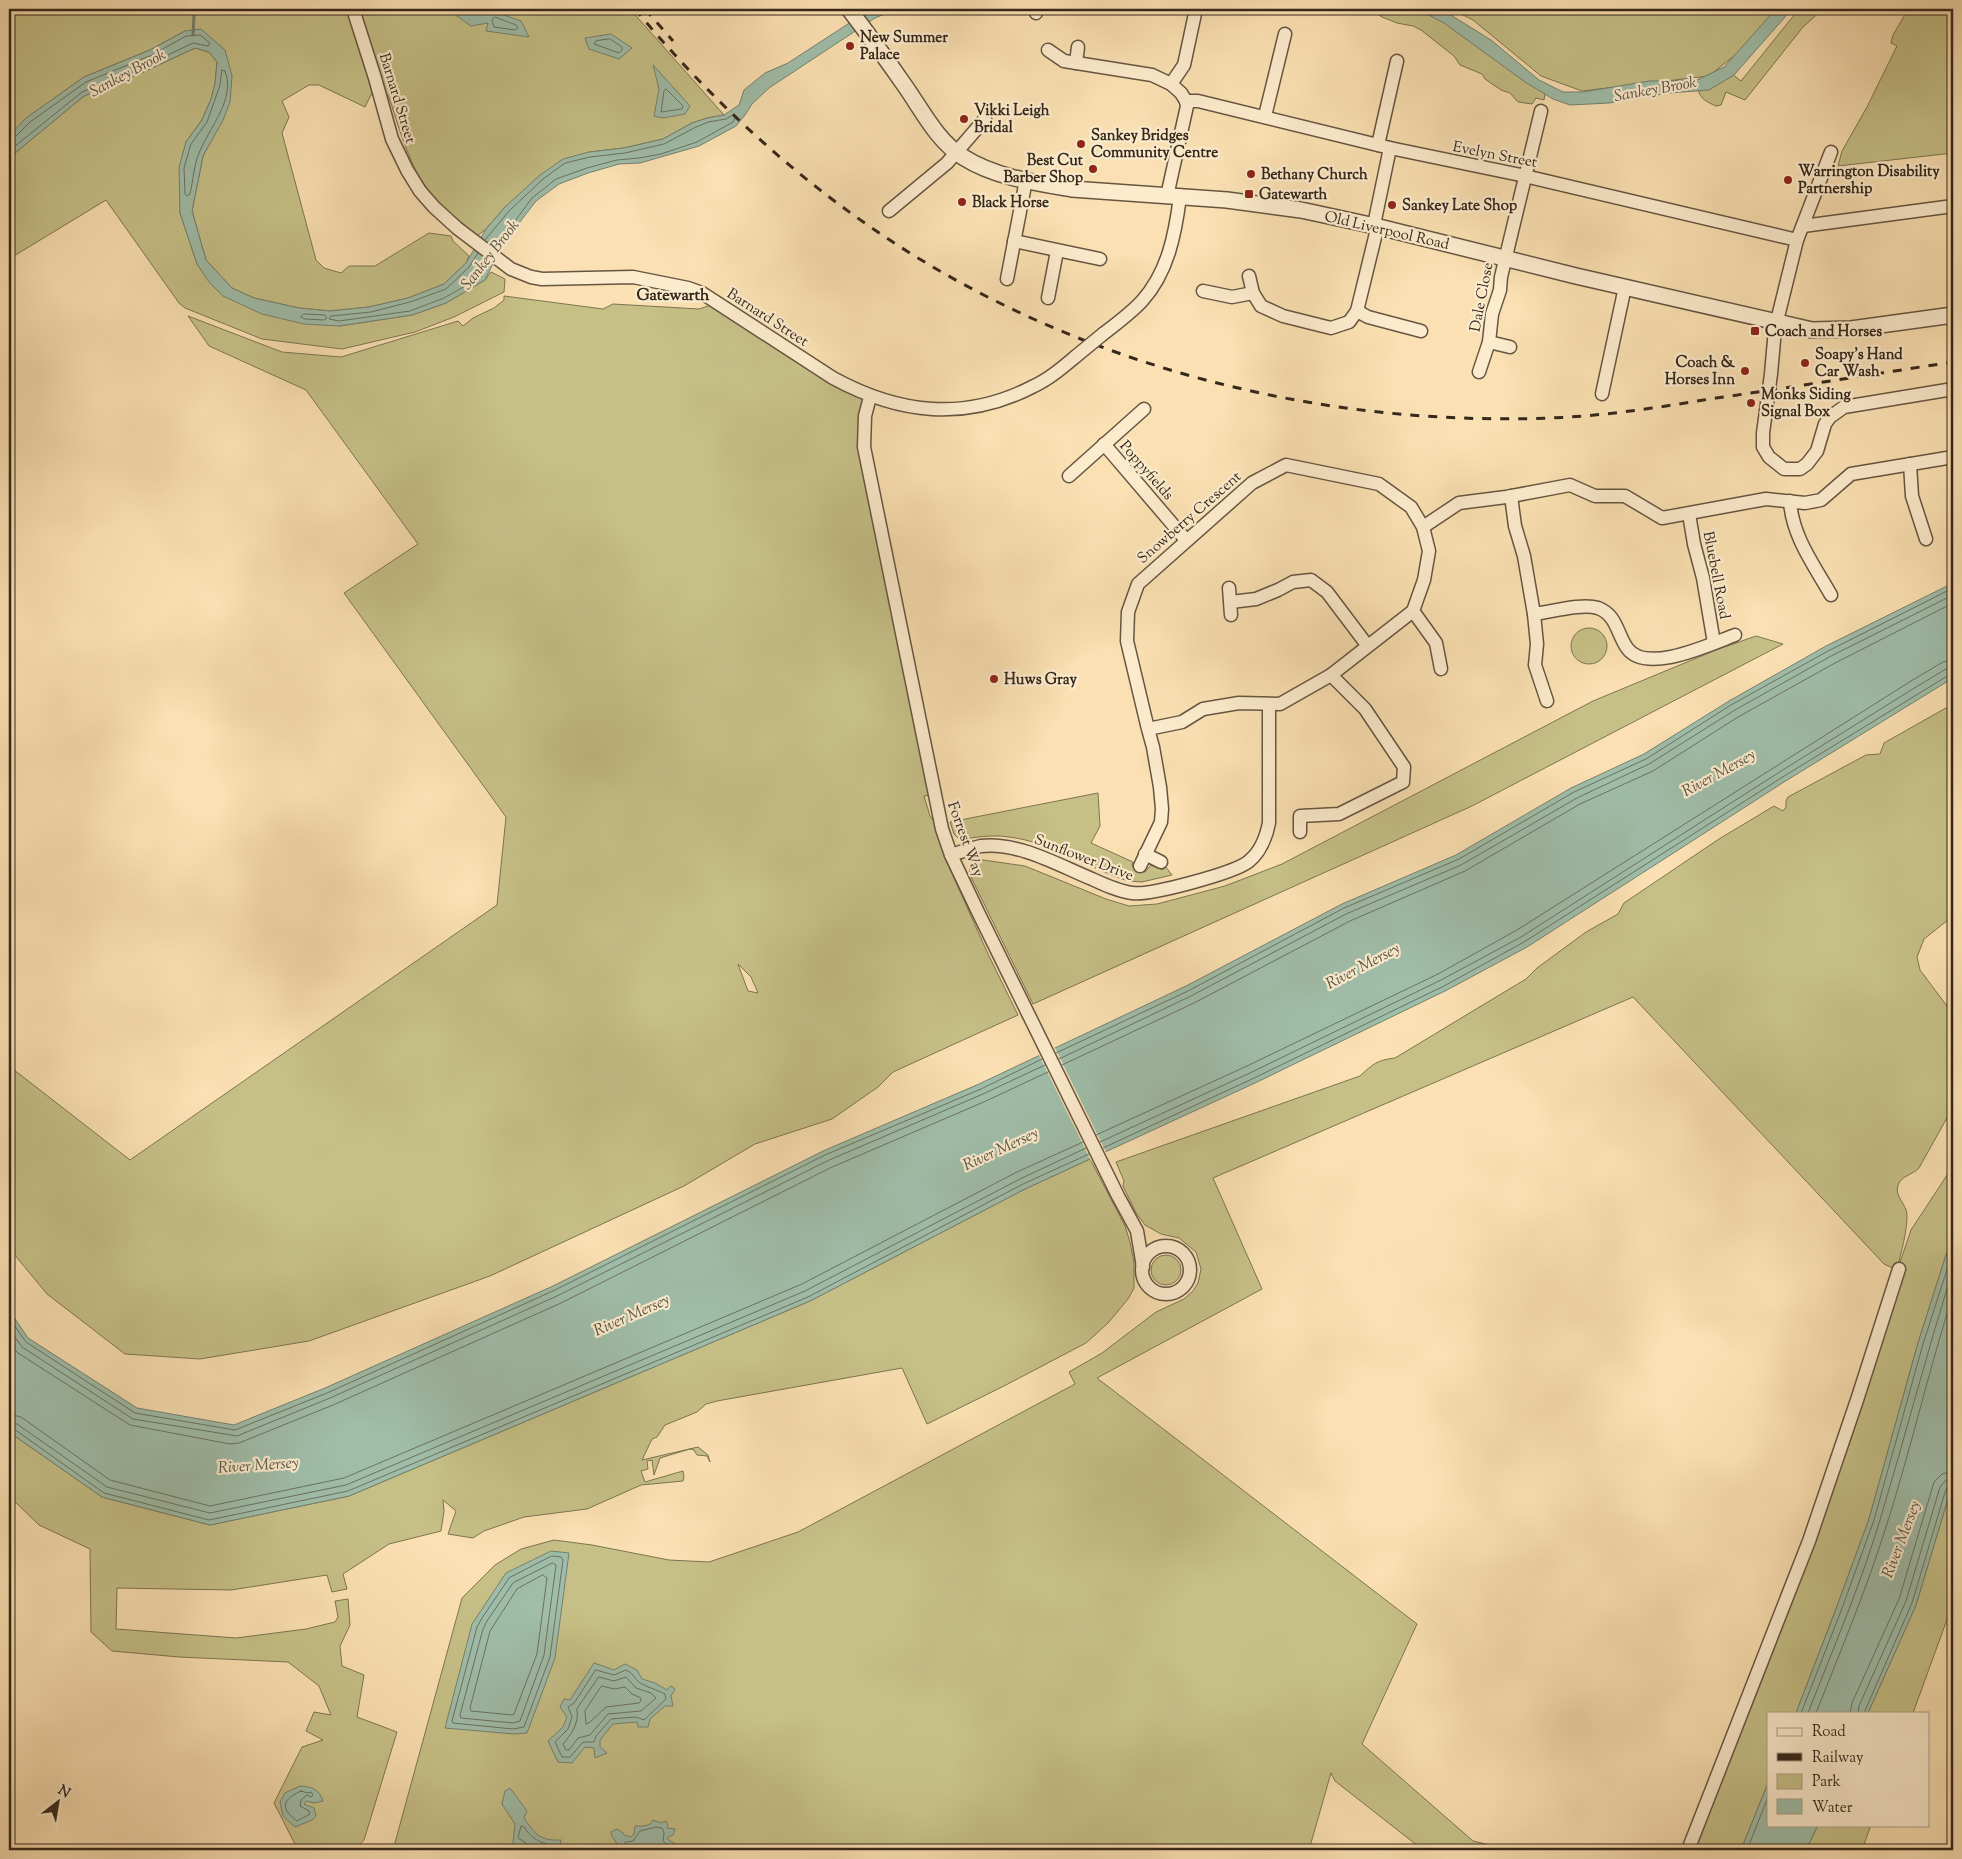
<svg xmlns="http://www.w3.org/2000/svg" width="1962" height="1859" viewBox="0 0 1962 1859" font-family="'Sorts Mill Goudy',serif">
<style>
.green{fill:#c6c087;stroke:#7e7451;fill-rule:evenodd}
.water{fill:#9fbda9;stroke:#758170}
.pier{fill:#fae0b2}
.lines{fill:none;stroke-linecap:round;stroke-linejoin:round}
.shore{stroke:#6a7262;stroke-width:1}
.stream{stroke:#758170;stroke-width:3}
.minor-casing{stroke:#665541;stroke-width:15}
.tertiary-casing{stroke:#665541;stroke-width:18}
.minor{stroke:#fcebcd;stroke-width:12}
.tertiary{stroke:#fcebcd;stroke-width:15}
.rail{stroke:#35271b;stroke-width:3;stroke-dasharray:9 9;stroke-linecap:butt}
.minor-bridge-casing{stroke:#665541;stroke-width:15;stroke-linecap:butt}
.minor-bridge{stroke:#fcebcd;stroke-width:12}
.poi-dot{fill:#8f2418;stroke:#fcebcd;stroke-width:2}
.labels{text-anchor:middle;stroke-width:4.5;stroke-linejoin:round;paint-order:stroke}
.poi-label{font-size:15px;font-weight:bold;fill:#35271b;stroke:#fcebcd;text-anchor:start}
.street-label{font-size:15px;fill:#35271b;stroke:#fcebcd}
.water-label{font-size:16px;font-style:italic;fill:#555446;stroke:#fcebcd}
.neighbourhood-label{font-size:16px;font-weight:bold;fill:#35271b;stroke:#fcebcd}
</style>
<rect width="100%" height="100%" fill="#fae0b2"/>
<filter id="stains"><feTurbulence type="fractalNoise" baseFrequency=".004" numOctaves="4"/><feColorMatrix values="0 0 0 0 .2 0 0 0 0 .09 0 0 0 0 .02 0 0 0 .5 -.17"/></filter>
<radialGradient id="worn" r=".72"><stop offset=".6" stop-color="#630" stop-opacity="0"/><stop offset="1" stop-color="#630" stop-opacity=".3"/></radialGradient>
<g class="green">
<path d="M9,9H451L448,12L471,13L464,9H630L724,115L707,118L692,123L663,139L624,148L589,152L505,207L486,229L476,237C457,220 436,203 422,181C406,156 398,123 388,95L372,93L365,107L319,85H309L282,101L289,117L282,133L316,260L324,268L341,273L349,266H375L429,233L451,236L453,241L469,256L466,263L444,284L408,298L369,307L330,311L299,308L254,298L232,288L206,260L192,211L203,156L211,140L225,50L185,31L150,50L84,77L27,118L9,136Z"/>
<polygon points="1370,9 1425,9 1545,93 1544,100 1536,98 1532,104 1518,102 1510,93 1501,90 1485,79 1482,74 1460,65 1454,56 1421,30 1413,26 1397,23 1382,17"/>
<polygon points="1451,9 1781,9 1745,47 1709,76 1582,91 1541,76 1473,20"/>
<path d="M1799,9H1823L1803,27L1745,100L1726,92L1721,105L1716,106C1707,102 1700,99 1698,89L1732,74L1741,81Z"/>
<polygon points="1898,9 1953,9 1953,153 1838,166 1842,151 1867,107 1897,46 1891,43 1893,35 1906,13"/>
<polygon points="195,48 209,52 217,62 215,84 211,99 202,120 186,142 180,213 197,264 223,296 339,326 412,315 446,303 485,280 491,272 505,279 504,292 454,317 415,332 342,349 262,339 185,308 179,303 106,200 9,259 9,158 84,96 139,74"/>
<path d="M504,296L603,309L613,304L699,309L717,303L870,397L865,416L934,795L924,796L930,816L936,824L946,860L988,954L1018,1015L893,1072L878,1087L832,1119L755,1144L684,1186L490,1276L309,1341L200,1359L125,1354L47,1294L9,1248V1066L130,1160L497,905L506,817L344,593L418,544L306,390L209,346L188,316L282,352L341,357L458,321L463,326L473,318L494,308L504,300ZM738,964L751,977L758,993L748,991Z"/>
<circle cx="1589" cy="646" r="18"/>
<polygon points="1756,636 1783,644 1472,806 1033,1004 969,873 971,864 975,861 983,860 1025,866 1106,899 1129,906 1157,904 1225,886 1282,864 1593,701 1716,650"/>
<path d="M1953,704V916L1924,939L1917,957L1920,970L1953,1014V1107L1919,1168C1913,1175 1902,1175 1898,1185C1894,1197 1907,1204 1907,1215C1907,1233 1901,1252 1897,1270L1884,1264L1633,997L1213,1178L1262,1289L1097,1378L1417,1624L1362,1744L1473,1841L1511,1850H1423L1335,1781L1331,1773L1309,1850H393L462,1598L495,1565L521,1549L554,1540L592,1545L669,1560L709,1562L798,1532L1075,1384L1069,1372L1102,1353L1156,1312L1184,1299L1193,1291L1198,1283L1201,1269L1196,1252L1179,1238L1161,1234L1145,1225L1136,1213L1123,1186L1124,1181L1116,1162L1360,1076C1373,1064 1377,1060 1395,1058L1526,979L1537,968L1586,932L1618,914L1624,903L1719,839L1774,806L1783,811L1786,807V801L1788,797L1866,755L1880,754L1884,743Z"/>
<path d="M1098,793L1100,826L1091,843L1133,862L1132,866L1145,872L1151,865L1163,870L1165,866L1172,875L1142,882L1128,881C1088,868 1051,842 1009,837C991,834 976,838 959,839L954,834L950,822Z"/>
<polygon points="1090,1159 1125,1226 1130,1242 1134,1263 1134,1288 1128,1299 1108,1323 1086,1343 1004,1386 927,1424 902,1368 717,1401 706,1404 697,1412 665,1425 657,1437 652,1439 642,1460 698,1447 708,1455 710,1462 707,1456 697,1455 694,1450 690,1449 660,1458 654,1475 652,1460 647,1461 648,1469 641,1471 645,1482 683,1471 684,1477 683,1481 641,1485 587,1509 524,1517 484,1531 473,1538 448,1534 456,1511 443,1500 444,1511 441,1531 389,1544 343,1574 347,1589 332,1592 327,1575 231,1590 117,1588 116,1629 236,1638 306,1629 335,1622 338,1617 335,1601 348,1599 350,1625 340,1646 342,1666 364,1675 357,1717 397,1732 364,1840 355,1850 298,1850 274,1803 302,1747 323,1740 306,1731 314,1712 331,1715 319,1686 288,1662 179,1657 112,1651 91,1632 90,1549 39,1525 9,1496 9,1432 102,1497 210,1525 349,1496 810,1301 1025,1189"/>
<polygon points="1953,1166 1953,1239 1946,1255 1918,1343 1869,1519 1836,1609 1796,1713 1768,1713 1768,1783 1741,1850 1688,1850 1780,1614 1911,1230"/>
<circle cx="1166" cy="1270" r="15"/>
<polygon points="1953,1482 1953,1603 1913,1713 1868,1713 1916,1605"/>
<polygon points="1818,1825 1871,1825 1862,1850 1806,1850"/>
</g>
<g class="water">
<polygon points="447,9 464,9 472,13 495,12 521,21 529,37 486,31 488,23 471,26"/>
<polygon points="871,9 897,9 875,18 769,88 752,104 745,115 736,126 699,146 640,163 619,164 588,173 559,184 536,201 502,245 485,280 446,303 412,315 339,326 304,324 262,314 223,296 209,282 197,264 180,213 179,167 186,142 202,120 211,99 215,84 217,62 209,52 195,48 139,74 84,96 9,158 9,136 26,118 84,77 150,50 185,31 201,29 225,50 232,76 230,102 223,120 203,156 192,211 206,260 232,288 254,298 299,308 330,311 369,307 408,298 444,284 466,263 486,229 505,207 540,175 563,159 589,152 624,148 663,139 692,123 707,118 724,115 739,105 744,90 765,73 788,63"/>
<polygon points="1417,9 1441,9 1491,40 1539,80 1563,92 1583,92 1649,81 1697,80 1724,67 1776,9 1792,9 1734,75 1709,90 1669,93 1609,103 1570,105 1553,99 1525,82 1444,23"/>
<polygon points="611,34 632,48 619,59 589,49 585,38"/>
<polygon points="653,65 690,106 685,114 663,118 654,116 659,89"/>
<polygon points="1953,583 1953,678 1784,782 1527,947 1447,990 1255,1083 1025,1189 810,1301 349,1496 210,1525 102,1497 9,1432 9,1310 28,1338 137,1408 234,1425 325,1388 553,1286 823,1151 979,1084 1186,986 1342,904 1456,855 1571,788 1644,754 1729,701 1826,646"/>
<polygon points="1953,1239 1953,1482 1916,1605 1868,1713 1796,1713 1836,1609 1869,1519 1918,1343 1946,1255"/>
<polygon points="551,1551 569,1553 555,1658 527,1733 514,1734 445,1728 472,1624 506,1573"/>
<polygon points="594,1663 614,1670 625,1664 637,1670 642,1679 655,1683 667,1690 671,1686 675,1689 671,1696 673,1706 665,1706 650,1719 648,1727 638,1727 637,1722 613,1724 600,1740 600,1747 607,1753 595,1758 594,1748 585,1747 572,1763 558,1762 548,1741 563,1727 567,1717 560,1707 564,1699 570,1700"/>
<polygon points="1768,1783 1768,1825 1818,1825 1806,1850 1741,1850"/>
<path d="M300,1786C312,1787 318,1788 323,1801L314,1803L306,1801L304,1804L314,1808L316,1816L312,1820L295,1827L283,1816L280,1802L285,1793Z"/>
<path d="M510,1788L527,1811L524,1818C535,1834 540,1841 561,1840L559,1850H524L521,1845L515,1848L513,1843L515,1824L502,1804L505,1791Z"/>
<path d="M653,1820L661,1823L666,1821L668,1825L667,1828L675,1829L673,1835L668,1837L667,1839L679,1846V1849L621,1850L612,1836L611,1832L617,1829L623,1833L624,1835L631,1837L634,1834L635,1826C641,1826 650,1827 653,1820Z"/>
</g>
<polygon class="pier" points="1054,1046 1107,1154 1091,1161 1038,1053"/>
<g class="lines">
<g class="shore">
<polygon points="495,17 516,25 518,28 515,30 494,27 492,20"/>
<polygon points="610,39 622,47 622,50 619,53 594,44 596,41"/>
<path d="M222,70L225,71C236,99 209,128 199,153C194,165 193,181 190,194L187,196L185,194L184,168L191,144L207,122L220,85Z"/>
<polygon points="666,89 683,106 682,109 661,112 664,91"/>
<polyline points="9,139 14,138 30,122 86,82 152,55 186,36 200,35 210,43 208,46 193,43 137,70 82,92 9,151"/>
<polyline points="485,240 509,211 543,179 565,163 590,157 625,153 664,144 694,128 708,122 726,119 733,115 736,116 733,122 697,142 661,154 639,158 617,160 587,168 556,179 532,198 495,248"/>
<polyline points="478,253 469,267 446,289 410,302 371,312 331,316 329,319 339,321 410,311 444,298 481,277 489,261"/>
<polygon points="304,314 325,315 327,318 324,320 305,319 301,317"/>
<polyline points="1056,1053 1188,991 1344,908 1459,859 1574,792 1646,759 1731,705 1828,651 1953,588"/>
<polyline points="1059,1059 1191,996 1346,914 1461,865 1577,798 1649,764 1735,710 1831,656 1953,595"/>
<polyline points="1062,1065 1194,1003 1350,921 1465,871 1580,804 1653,771 1738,717 1835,663 1953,603"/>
<polyline points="1096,1135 1247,1066 1438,974 1517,930 1911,681 1943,662 1953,660"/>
<polyline points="1100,1142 1250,1073 1441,980 1521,937 1778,773 1916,687 1946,669 1953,668"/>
<polyline points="1103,1148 1252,1079 1444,986 1524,942 1781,778 1949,675 1953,674"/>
<polyline points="9,1318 26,1342 135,1413 235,1430 327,1393 555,1290 825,1155 981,1089 1042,1059"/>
<polyline points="9,1329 22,1347 133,1419 237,1436 330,1398 557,1296 827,1161 983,1094 1045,1065"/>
<polyline points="9,1342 18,1353 130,1425 230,1444 239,1443 333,1405 561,1303 830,1168 986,1101 1048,1072"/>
<polyline points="9,1414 21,1417 110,1480 210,1506 344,1478 802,1284 1017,1172 1083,1142"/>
<polyline points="9,1422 17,1424 107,1487 210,1513 346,1485 805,1291 1020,1179 1086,1148"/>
<polyline points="9,1428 14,1429 104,1493 209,1520 348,1491 808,1297 1023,1184 1089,1154"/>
<polygon points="552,1556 561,1557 563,1560 550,1657 524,1727 513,1729 453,1723 452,1721 477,1627 482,1618 509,1578"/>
<polygon points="553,1563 556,1565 544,1655 520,1721 513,1723 461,1718 460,1715 483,1629 487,1621 513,1583"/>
<polygon points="543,1575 547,1578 537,1654 514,1714 512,1715 471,1711 470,1708 490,1631 517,1589"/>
<path d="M596,1670L614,1675L626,1670C635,1674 635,1681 642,1684C650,1688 657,1690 665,1694L666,1699L644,1720L636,1717L611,1719L596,1736L594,1742H583L570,1757H562L555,1742L568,1729L572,1717L568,1707L574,1703Z"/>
<path d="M599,1677L614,1681L626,1677L636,1688L651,1693L656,1698L641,1711L608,1714L590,1735L578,1738L569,1750H566L563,1744C572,1733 579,1724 577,1709Z"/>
<polygon points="602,1686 614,1689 625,1687 632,1694 641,1698 641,1701 639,1703 606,1707 589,1723 586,1724 585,1711"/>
<polyline points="1801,1713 1841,1611 1874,1520 1923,1344 1953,1251"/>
<path d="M1808,1713C1833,1649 1860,1586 1880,1520C1905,1437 1927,1352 1953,1269"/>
<path d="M1816,1713C1841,1650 1867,1588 1887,1524C1911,1448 1929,1370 1953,1294"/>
<polyline points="1850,1713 1852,1703 1899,1599 1934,1482 1942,1474 1953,1471"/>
<polyline points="1858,1713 1859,1706 1906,1601 1940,1487 1946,1480 1953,1478"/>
<polyline points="1864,1713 1912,1603 1946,1489 1949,1486 1953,1485"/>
<path d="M301,1791L308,1793L311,1792L313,1795L311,1797L307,1795L301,1800L300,1806L309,1811L310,1814L297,1821C279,1808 283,1799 301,1791Z"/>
<path d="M528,1850L526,1843L518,1838L521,1826L524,1827C532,1839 540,1843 554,1846L555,1850"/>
<polyline points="625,1850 625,1842 633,1841 640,1831 656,1827 662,1828 664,1833 663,1841 674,1850"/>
<polyline points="1747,1850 1768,1797"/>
</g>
<polyline class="stream" points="193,35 194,15 198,9"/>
<defs>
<g id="minor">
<path d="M353,9L375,78L392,139L407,170L420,191L434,207L457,228L511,269L531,277L542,279L633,277L688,288L702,293L833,378C899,414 965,422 1034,386C1049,379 1062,368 1075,357"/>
<polyline points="1036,13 1037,9"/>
<polyline points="1048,50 1064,61 1152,75 1171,84 1181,93 1186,101"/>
<polyline points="1076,63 1078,47"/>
<polyline points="1171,84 1184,65 1196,9"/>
<polyline points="1186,101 1198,101 1390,148 1525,176 1797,240"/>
<polyline points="1265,116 1285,34"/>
<polyline points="1378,145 1397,61"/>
<polyline points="1390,148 1375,220 1376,233 1357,311 1368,317 1421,331"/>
<polyline points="1831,152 1797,240 1775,329 1771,374 1763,433 1763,447 1769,457 1784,469 1800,469 1807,464 1817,451 1825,424 1830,417 1844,407 1947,390 1953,391"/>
<polyline points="1167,196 1187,106 1186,101"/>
<polyline points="889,211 947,163 985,119"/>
<polyline points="1803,226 1953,206"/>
<polyline points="1014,241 1100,259"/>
<polyline points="1249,276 1253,293 1261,306 1283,316 1331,328 1349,322 1357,311"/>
<polyline points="1007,279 1026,180"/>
<polyline points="1203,291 1232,297 1253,293"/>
<polyline points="1048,298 1057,251"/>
<path d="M1103,334C1116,324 1131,313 1142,301C1168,272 1175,235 1180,197"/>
<polyline points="1489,342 1510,347"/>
<polyline points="1479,372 1489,342 1492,314 1500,290 1501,277 1541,111"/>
<polyline points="1602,394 1625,287"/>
<polyline points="870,397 865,416 864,447 942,829 951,855 978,912 1118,1196 1137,1231 1143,1267"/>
<polyline points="1104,444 1186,540"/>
<polyline points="1910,464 1912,496 1926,539"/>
<polyline points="1069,476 1144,409"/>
<polyline points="1511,496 1515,526 1524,556 1534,614 1537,644 1535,665 1547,701"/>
<path d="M1790,501C1792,536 1814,565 1831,595"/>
<polyline points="1689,514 1694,544 1703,578 1714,643"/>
<polyline points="1423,527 1459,503 1506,497 1570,485 1595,496 1625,496 1662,518 1766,499 1805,503 1821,500 1851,474 1953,457"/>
<polyline points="1229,588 1231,615"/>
<polyline points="1231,602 1256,599 1278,590 1293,582 1311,580 1327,592 1367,645"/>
<polyline points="1413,611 1436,643 1441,669"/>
<path d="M1534,614C1551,612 1582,603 1598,608C1617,615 1617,634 1627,648C1646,675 1711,644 1735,635"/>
<polyline points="1300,832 1300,816 1339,814 1403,782 1404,767 1365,709 1331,675"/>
<polyline points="1145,854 1161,862"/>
<path d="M951,855C961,852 971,848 981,846C1019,842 1058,865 1092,879C1105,885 1118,891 1132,893C1150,896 1233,873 1248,862C1261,852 1266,838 1269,823V705"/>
<polyline points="1140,866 1161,822 1162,809 1160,787 1153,747 1148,729 1127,641 1128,612 1138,584 1252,483 1286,465 1379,484 1411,507 1423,527 1429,551 1424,580 1413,611 1331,675 1280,704 1239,703 1203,709 1182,722 1148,729"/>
<circle cx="1166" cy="1270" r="24"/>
<polyline points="1688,1850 1809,1541 1857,1400 1899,1269"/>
</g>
<path id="tertiary" d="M849,9C868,34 887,60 905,86C922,110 937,141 963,157C994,177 1036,183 1072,189L1227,200L1301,210L1375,226L1576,276L1812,330L1851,329L1953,315"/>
</defs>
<use href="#minor" class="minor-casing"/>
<use href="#tertiary" class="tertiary-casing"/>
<use href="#minor" class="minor"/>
<use href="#tertiary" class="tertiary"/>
<g class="rail">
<path d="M635,9C703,91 781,165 869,226C1066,363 1311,427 1550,418C1606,416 1661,407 1716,398C1795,387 1874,374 1953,362"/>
<polyline points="645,9 673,41"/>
</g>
<defs>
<polyline id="minor-bridge" points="1075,357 1103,334"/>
</defs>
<use href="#minor-bridge" class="minor-bridge-casing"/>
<use href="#minor-bridge" class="minor-bridge"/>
</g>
<g class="poi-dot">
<circle cx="850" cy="46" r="5"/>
<circle cx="964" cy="119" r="5"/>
<circle cx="1081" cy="144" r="5"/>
<circle cx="1093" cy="169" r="5"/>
<circle cx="1251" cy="174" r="5"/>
<circle cx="1788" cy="180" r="5"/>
<rect x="1244" y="189" width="10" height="10" rx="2.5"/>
<circle cx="962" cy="202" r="5"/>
<circle cx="1392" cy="205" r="5"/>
<rect x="1750" y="326" width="10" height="10" rx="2.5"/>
<circle cx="1805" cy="363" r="5"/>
<circle cx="1745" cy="371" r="5"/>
<circle cx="1751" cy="403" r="5"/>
<circle cx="994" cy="679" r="5"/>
</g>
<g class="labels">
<g class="poi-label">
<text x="860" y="42">New Summer<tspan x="860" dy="17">Palace</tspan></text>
<text x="974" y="115">Vikki Leigh<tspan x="974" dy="17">Bridal</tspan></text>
<text x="1091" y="140">Sankey Bridges<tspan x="1091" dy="17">Community Centre</tspan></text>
<text x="1083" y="165" text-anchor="end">Best Cut<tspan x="1083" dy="17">Barber Shop</tspan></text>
<text x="1798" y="176">Warrington Disability<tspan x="1798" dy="17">Partnership</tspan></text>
<text x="1261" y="179">Bethany Church</text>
<text x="1259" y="199">Gatewarth</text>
<text x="972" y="207">Black Horse</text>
<text x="1402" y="210">Sankey Late Shop</text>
<text x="1765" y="336">Coach and Horses</text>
<text x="1815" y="359">Soapy's Hand<tspan x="1815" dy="17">Car Wash</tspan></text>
<text x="1735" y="367" text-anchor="end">Coach &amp;<tspan x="1735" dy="17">Horses Inn</tspan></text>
<text x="1761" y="399">Monks Siding<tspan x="1761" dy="17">Signal Box</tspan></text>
<text x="1004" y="684">Huws Gray</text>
</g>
<g class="street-label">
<text transform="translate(398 98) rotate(73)" y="5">Barnard Street</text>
<text transform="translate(1495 154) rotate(11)" y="5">Evelyn Street</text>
<text transform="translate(1387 230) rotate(13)" y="5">Old Liverpool Road</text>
<text transform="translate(1481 297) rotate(-79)" y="5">Dale Close</text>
<text transform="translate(768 317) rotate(33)" y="5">Barnard Street</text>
<text transform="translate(1147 470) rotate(49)" y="5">Poppyfields</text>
<text transform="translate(1189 517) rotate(-41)" y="5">Snowberry Crescent</text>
<text transform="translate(1717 575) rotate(79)" y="5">Bluebell Road</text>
<text transform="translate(966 839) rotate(70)" y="5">Forrest Way</text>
<text transform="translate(1084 857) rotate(21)" y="5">Sunflower Drive</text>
</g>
<g class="water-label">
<text transform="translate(127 72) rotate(-28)" y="6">Sankey Brook</text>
<text transform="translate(1655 88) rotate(-10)" y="6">Sankey Brook</text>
<text transform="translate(489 254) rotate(-52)" y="6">Sankey Brook</text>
<text transform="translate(1718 772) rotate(-29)" y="6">River Mersey</text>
<text transform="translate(1362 965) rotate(-28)" y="6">River Mersey</text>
<text transform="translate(1000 1148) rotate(-25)" y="6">River Mersey</text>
<text transform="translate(631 1314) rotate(-24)" y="6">River Mersey</text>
<text transform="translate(258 1464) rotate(-4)" y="6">River Mersey</text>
<text transform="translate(1900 1539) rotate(-69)" y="6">River Mersey</text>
</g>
<g class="neighbourhood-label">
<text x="673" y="300">Gatewarth</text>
</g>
</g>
<rect width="1962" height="1859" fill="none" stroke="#fae0b2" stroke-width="30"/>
<rect x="10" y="10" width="1942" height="1839" fill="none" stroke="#35271b" stroke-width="2.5"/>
<rect x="15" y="15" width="1932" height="1829" fill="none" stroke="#35271b"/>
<rect x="1767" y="1712" width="162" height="115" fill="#fcebcd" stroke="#ac9d86"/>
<rect x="1777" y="1728" width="25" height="8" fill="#fcebcd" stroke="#ac9d86"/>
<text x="1812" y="1736" font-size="15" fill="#35271b">Road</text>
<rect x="1777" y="1753" width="25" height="8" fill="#35271b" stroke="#ac9d86"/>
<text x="1812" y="1762" font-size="15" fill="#35271b">Railway</text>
<rect x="1777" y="1774" width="25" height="15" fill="#c6c087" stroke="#ac9d86"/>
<text x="1812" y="1786" font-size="15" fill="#35271b">Park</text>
<rect x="1777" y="1799" width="25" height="15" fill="#9fbda9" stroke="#ac9d86"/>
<text x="1812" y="1812" font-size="15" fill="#35271b">Water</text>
<g transform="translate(58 1802) rotate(31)" stroke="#fcebcd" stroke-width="4" paint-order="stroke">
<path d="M0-4L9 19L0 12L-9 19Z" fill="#35271b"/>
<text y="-8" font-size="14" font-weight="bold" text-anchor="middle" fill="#35271b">N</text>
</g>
<rect width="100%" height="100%" filter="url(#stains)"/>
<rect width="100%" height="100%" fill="url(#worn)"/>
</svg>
